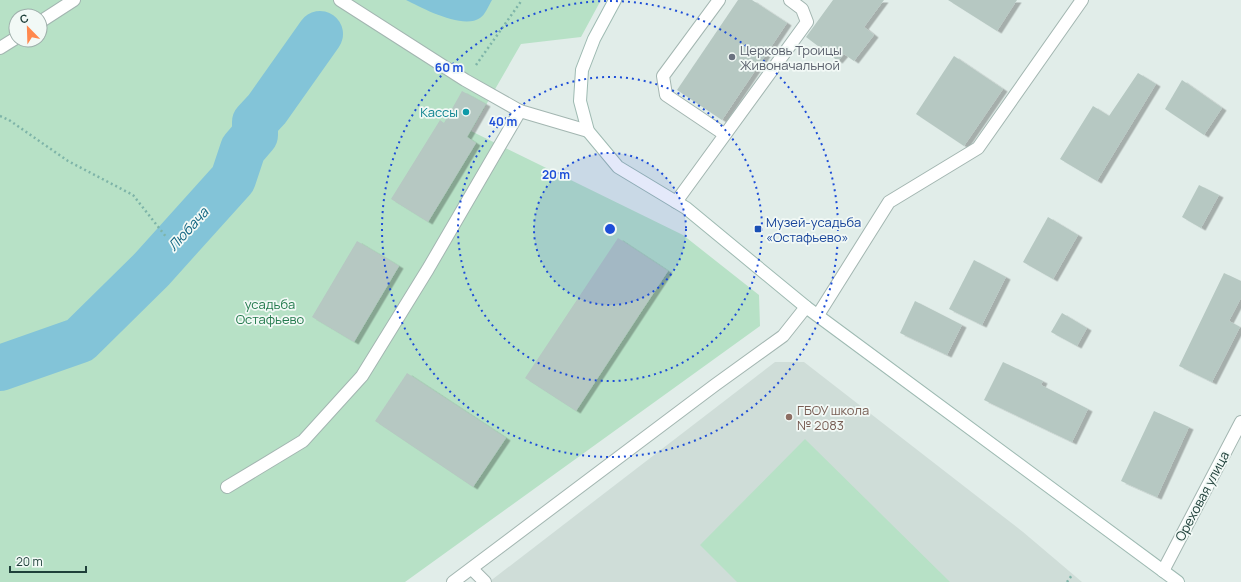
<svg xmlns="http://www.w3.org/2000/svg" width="1241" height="582" viewBox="0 0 1241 582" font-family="Manrope,sans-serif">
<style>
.built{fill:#cfddd8}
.green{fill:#b7e1c6;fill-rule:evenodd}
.water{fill:#83c4d8}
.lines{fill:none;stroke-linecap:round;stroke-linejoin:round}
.river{stroke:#83c4d8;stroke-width:46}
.building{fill:#b6c8c2;filter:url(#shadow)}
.lane-casing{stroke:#a3b6b1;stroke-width:14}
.street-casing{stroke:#a3b6b1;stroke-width:14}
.secondary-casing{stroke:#9ebab2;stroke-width:14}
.path{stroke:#7eb4a8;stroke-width:2.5;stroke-dasharray:2 3;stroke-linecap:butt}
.lane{stroke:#fff;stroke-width:12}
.street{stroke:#fff;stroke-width:12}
.secondary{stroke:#fff;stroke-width:12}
.ring{fill:none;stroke:#1d4ed8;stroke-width:2;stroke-dasharray:2 4}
.worship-dot{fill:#6b7280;stroke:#f2f9f6;stroke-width:1.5}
.culture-dot{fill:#0f9aa8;stroke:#f2f9f6;stroke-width:1.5}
.transit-dot{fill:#1a4fb4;stroke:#f2f9f6;stroke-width:1.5}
.education-dot{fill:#8d6e63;stroke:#f2f9f6;stroke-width:1.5}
.labels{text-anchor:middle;stroke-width:3.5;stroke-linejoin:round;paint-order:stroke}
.worship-label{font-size:13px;fill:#5b616d;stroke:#f2f9f6;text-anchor:start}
.culture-label{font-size:13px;fill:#0d838f;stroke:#f2f9f6;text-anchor:end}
.transit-label{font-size:13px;fill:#164399;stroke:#f2f9f6;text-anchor:start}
.park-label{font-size:13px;fill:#257b4e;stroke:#f2f9f6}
.education-label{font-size:13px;fill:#785e54;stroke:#f2f9f6;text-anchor:start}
.street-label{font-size:13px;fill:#1f403a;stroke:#f2f9f6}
.water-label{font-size:14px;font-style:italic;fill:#136682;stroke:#f2f9f6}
.centre{fill:#1d4ed8;stroke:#f2f9f6;stroke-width:2}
.ring-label{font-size:12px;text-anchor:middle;font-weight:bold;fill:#1d4ed8;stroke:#f2f9f6;stroke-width:3.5;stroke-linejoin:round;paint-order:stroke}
</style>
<defs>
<filter id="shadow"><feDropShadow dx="4.5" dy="2.5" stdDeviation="0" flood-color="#0004"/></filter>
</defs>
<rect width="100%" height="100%" fill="#e1ede9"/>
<polygon class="built" points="775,362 804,362 1023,532 1082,582 489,582"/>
<g class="green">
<path d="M0,0H601L581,37L521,44L471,131L683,235L759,295L760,326L405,582H0ZM16,16H40V40H16Z"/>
<polygon points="805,439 950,582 737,582 700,545"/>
</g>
<path class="water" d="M406,0H492C489,5 485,15 480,18C463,30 422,8 406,0Z"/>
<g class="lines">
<polyline class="river" points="0,368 80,340 152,269 233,179 243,149 255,135 255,122 267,109 320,34"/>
</g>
<g class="building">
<polygon points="738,0 752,0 787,23 722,120 677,90"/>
<polygon points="833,0 884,0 864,27 874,35 854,61 844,54 838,61 806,37"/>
<polygon points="948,0 1017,0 997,31"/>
<polygon points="954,56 1003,89 964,146 916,114"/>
<polygon points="1138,73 1156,84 1097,181 1060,159 1093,106 1109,116"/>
<polygon points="1182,80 1222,108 1204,135 1165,109"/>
<polygon points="462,91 486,104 467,137 476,143 428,222 391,199 440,120 444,123"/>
<polygon points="1199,185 1219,195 1201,228 1182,217"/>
<polygon points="1048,217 1078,235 1053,279 1023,262"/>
<polygon points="618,238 668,271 576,411 525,378"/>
<polygon points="357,241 399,266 354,342 312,317"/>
<polygon points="974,260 1006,277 982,325 949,309"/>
<polygon points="1224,273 1241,281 1241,298 1229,321 1240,327 1212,382 1179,366"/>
<polygon points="915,301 962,325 947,355 900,333"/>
<polygon points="1062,313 1087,328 1077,346 1051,332"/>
<polygon points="1003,362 1043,381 1041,385 1088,409 1072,442 984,400"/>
<polygon points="407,373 506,438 473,487 375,421"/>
<polygon points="1154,411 1189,427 1157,497 1121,481"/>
</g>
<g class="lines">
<defs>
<g id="lane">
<polyline points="340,0 465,80 520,111"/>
<polyline points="719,0 663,76 666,95 724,134"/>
<polyline points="40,22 74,0"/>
<polyline points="0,48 16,38"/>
<polyline points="676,202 807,22 802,9 790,0"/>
<polyline points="818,315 889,202 978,148 1082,0"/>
<polyline points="227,487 303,441 362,376 428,269 520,111 588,131"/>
<polyline points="472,569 485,582"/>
</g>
<g id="street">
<polyline points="1163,571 1241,422"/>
<polyline points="453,582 715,385 783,336 806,307"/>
</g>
<polyline id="secondary" points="615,0 594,39 582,70 580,101 588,131 618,167 686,208 806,307 1178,582"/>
</defs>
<use href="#lane" class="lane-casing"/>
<use href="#street" class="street-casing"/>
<use href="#secondary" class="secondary-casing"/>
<g class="path">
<polyline points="476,65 522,0"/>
<polyline points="0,116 9,120 68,161 133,195 167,238"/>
<polyline points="1067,582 1072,575"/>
</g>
<use href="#lane" class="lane"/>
<use href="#street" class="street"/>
<use href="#secondary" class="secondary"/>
</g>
<circle cx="610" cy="229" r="76" fill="#1d4ed8" fill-opacity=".12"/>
<g class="ring">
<circle cx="610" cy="229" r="76"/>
<circle cx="610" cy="229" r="152"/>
<circle cx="610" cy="229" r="228"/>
</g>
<circle class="worship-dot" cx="732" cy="57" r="4"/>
<circle class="culture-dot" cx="466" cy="112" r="4"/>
<rect class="transit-dot" x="754" y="225" width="8" height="8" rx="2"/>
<circle class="education-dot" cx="789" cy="417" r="4"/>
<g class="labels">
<g class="worship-label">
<text x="740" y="55">Церковь Троицы<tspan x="740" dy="15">Живоначальной</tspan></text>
</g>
<g class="culture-label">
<text x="458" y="117">Кассы</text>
</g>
<g class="transit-label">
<text x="766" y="227">Музей-усадьба<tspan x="766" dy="15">«Остафьево»</tspan></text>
</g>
<g class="park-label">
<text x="270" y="309">усадьба<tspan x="270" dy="15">Остафьево</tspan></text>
</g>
<g class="education-label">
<text x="797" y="415">ГБОУ школа<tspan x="797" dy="15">№ 2083</tspan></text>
</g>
<g class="street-label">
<text transform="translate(1202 496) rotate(-62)" y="5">Ореховая улица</text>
</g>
<g class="water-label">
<text transform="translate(188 229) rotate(-48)" y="5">Любача</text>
</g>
</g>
<circle cx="610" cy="229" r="6" class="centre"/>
<g class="ring-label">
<text x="449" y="72">60 m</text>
<text x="503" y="126">40 m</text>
<text x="556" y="179">20 m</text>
</g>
<g transform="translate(28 28) rotate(337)"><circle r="19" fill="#f2f9f6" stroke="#9eafab"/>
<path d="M0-3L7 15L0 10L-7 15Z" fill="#ff884d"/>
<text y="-6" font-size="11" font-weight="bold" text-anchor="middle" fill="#1f403a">С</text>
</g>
<path d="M10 566v6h76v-6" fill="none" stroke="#1f403a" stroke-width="2"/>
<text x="16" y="566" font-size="12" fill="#1f403a" stroke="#f2f9f6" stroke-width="3" paint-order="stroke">20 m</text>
</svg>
